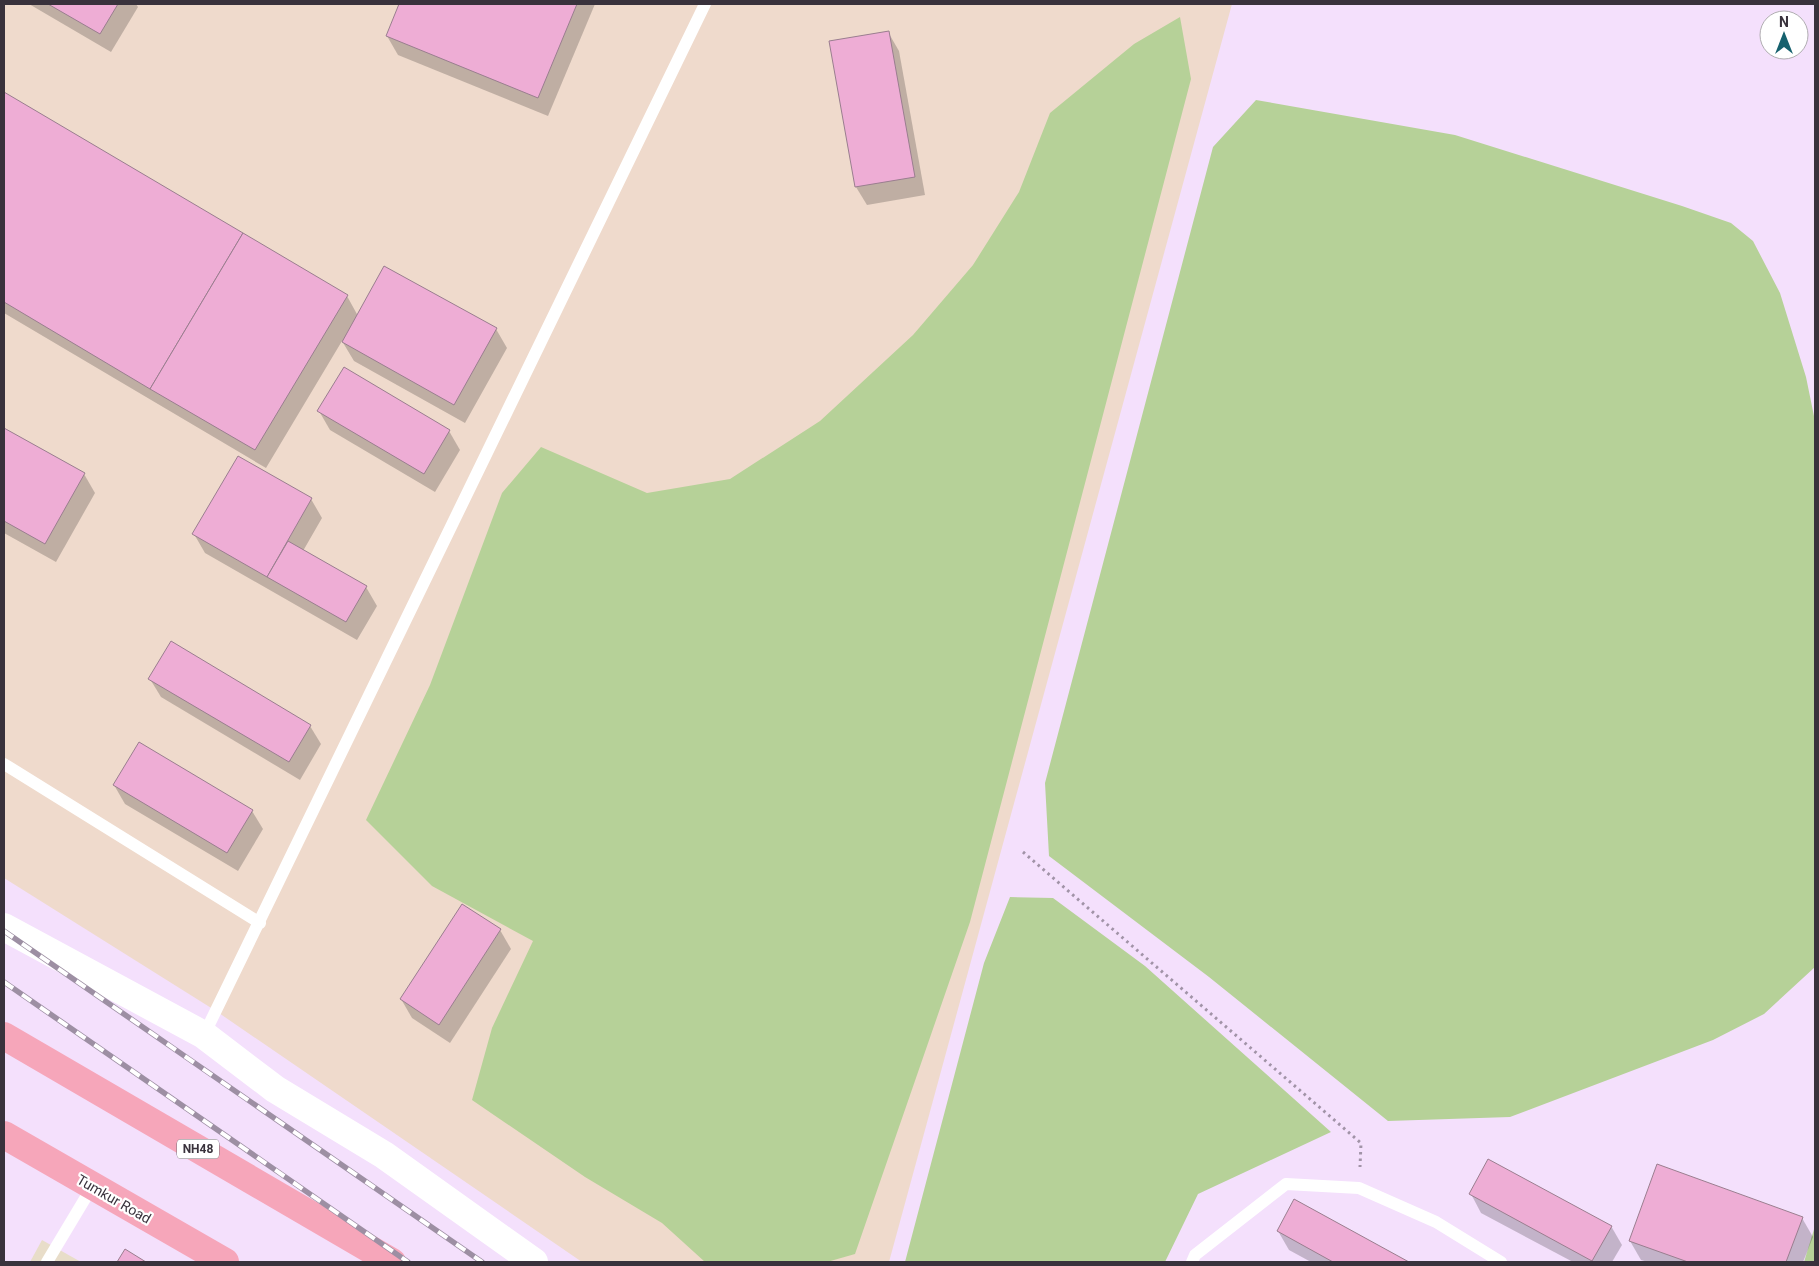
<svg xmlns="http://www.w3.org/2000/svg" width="1819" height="1266" viewBox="0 0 1819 1266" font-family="Roboto,sans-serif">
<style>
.education{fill:#efdacc}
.medical{fill:#e8ddc9}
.green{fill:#b6d198}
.shadow{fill:#0003}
.building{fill:#eeadd5;stroke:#9a7e8f}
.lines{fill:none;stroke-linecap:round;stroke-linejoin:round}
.path{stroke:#a193a7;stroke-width:3;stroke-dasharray:2.5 4;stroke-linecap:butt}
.service{stroke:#fff;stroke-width:12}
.tertiary{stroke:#fff;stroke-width:28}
.trunk{stroke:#f6a6ba;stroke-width:28}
.rail-casing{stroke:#9d8fa3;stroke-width:5.5}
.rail{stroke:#fff;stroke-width:4;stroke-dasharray:11;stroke-linecap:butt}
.labels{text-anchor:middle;stroke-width:4.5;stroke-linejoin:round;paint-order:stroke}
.shield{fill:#fff;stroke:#747076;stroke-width:1}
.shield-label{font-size:12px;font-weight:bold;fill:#39323c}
.street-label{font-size:14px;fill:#39323c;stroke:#fff}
</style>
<rect width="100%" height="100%" fill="#f4e0fc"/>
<polygon class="education" points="4,4 1232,4 889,1262 582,1262 216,1011 4,878"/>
<polygon class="medical" points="42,1240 81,1262 30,1262"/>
<g class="green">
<polygon points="1180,17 1191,79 970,922 855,1254 827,1262 705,1262 662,1223 585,1177 472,1100 492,1028 533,941 432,886 366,820 430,685 502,493 541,447 647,493 730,479 820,421 913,335 973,265 1019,192 1050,113 1134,44"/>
<polygon points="1256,100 1455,135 1682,206 1731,223 1753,241 1780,293 1806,377 1815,421 1815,967 1764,1014 1713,1040 1510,1117 1388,1121 1209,977 1049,856 1045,783 1213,147"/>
<polygon points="1010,897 1053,898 1145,966 1331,1132 1198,1194 1165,1262 905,1262 984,963"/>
<polygon points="1815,1226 1815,1262 1804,1262"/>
</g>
<g class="shadow">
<polygon points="29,4 136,4 138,7 111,52"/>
<polygon points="401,4 595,4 548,116 398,55 387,36"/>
<polygon points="888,32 899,51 925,195 867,205 856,187"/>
<polygon points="4,93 347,296 358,316 496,329 507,348 465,423 354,361 342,341 266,468 4,313"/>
<polygon points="344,369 449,431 460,450 435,492 330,430 319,411"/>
<polygon points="4,430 84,474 95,493 56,562 4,533"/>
<polygon points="238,458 311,499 322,518 303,551 366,587 377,606 357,640 205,553 194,534"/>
<polygon points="150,679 310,726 321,744 300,780 161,697"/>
<polygon points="114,785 252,811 263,829 238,871 125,804"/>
<polygon points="500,930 511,949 450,1043 412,1018 401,999"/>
<polygon points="1471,1194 1611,1226 1622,1245 1612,1262 1573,1262 1481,1213"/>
<polygon points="1295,1201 1407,1262 1311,1262 1289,1250 1278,1231"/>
<polygon points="1802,1218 1813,1237 1803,1262 1648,1262 1641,1260 1630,1241"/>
</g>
<g class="building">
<polygon points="48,4 118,4 100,34"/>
<polygon points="399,4 577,4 538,98 386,36"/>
<polygon points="889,31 915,177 855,187 829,41"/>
<polygon points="4,92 243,233 150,389 4,302"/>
<polygon points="243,233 348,295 255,450 150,389"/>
<polygon points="384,266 497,328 454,405 342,342"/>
<polygon points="344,367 450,430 424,474 317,411"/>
<polygon points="4,428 85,473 45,544 4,521"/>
<polygon points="238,456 312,498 267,577 192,534"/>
<polygon points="288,541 367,586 346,622 267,577"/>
<polygon points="171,641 311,725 289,762 148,679"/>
<polygon points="139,742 253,810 227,853 113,785"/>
<polygon points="462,904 501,929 439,1025 400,999"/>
<polygon points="1488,1159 1612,1226 1592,1261 1469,1194"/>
<polygon points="1657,1164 1803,1217 1786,1262 1688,1262 1629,1241"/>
<polygon points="1294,1199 1409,1262 1333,1262 1277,1231"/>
<polygon points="125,1249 146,1262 117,1262"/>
</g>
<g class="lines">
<polyline class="path" points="1023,852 1361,1143 1360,1167"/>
<g class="service">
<polyline points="4,764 260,923"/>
<polyline points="204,1035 705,4"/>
<polyline points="47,1262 92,1187"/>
<polyline points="1192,1262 1195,1255 1286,1184 1359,1188 1436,1222 1501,1262"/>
</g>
<polyline class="tertiary" points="4,927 204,1035 275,1089 384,1155 534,1262"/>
<g class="trunk">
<polyline points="4,1036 392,1262"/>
<polyline points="4,1135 225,1262"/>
</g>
<defs>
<g id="rail">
<polyline points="4,931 482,1262"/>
<polyline points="4,982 408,1262"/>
</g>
</defs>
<use href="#rail" class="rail-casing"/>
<use href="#rail" class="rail"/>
</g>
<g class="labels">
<rect class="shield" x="177" y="1139.5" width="42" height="19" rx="4"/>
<g class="shield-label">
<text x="198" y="1153">NH48</text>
</g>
<g class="street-label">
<text transform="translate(114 1199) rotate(30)" y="5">Tumkur Road</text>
</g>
</g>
<rect width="1819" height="1266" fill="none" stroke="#39323c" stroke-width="10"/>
<g transform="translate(1784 35)"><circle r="24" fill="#ffffff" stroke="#b0adb1"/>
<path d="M0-4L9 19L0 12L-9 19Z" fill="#16616e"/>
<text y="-8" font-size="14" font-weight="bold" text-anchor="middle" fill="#39323c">N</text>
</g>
</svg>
